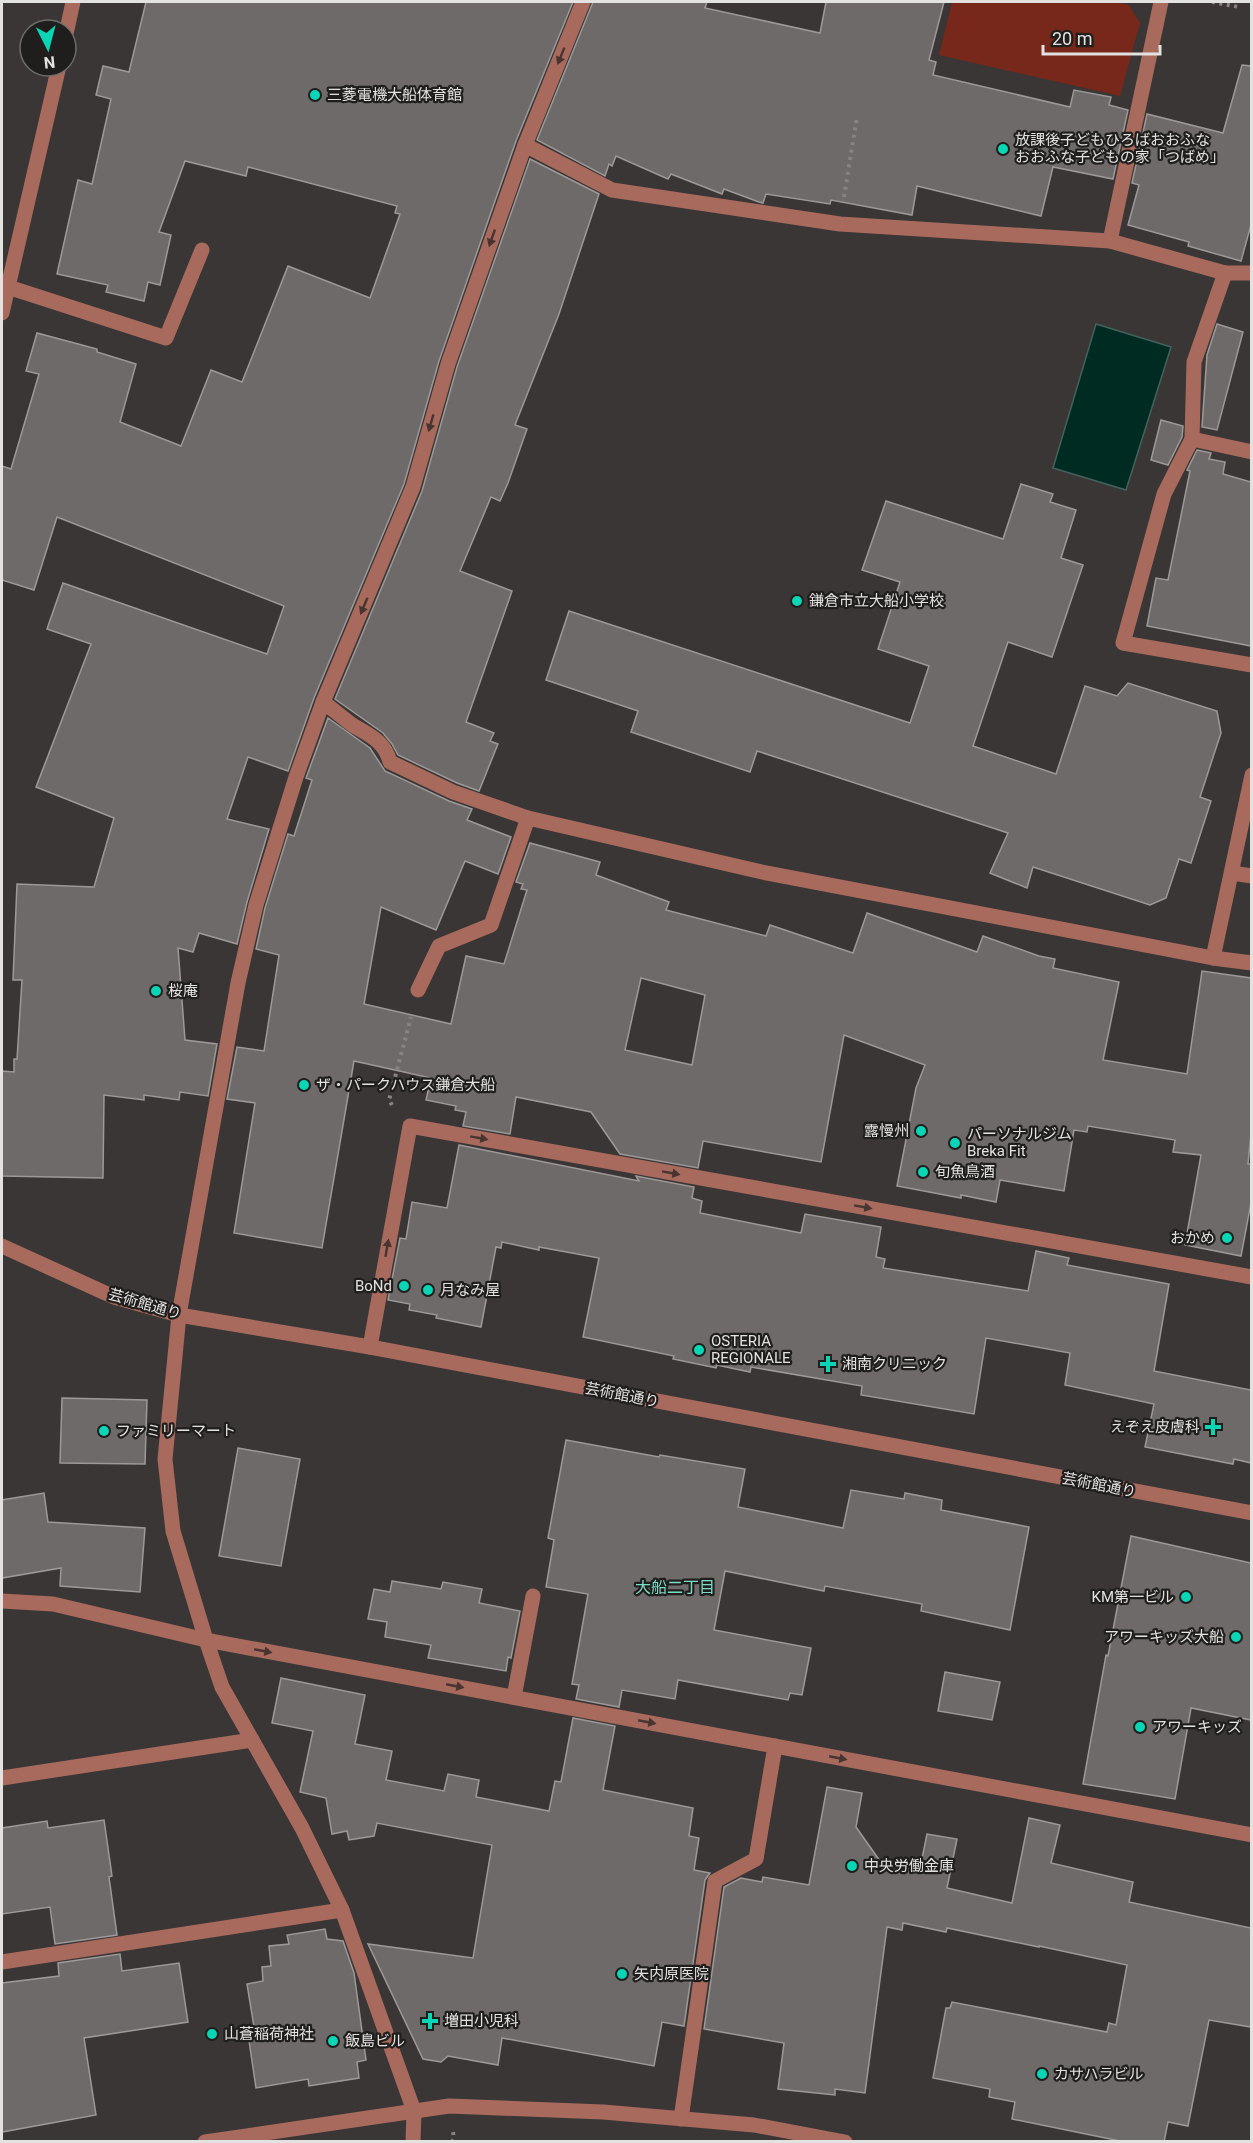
<svg xmlns="http://www.w3.org/2000/svg" width="1253" height="2143" viewBox="0 0 1253 2143" font-family="Roboto,'Noto Sans JP',sans-serif">
<style>
.green{fill:#77281a}
.water{fill:#002b23;stroke:#44625c;stroke-width:1.5}
.building{fill:#6e6a69;stroke:#9d9998;stroke-width:1.5;fill-rule:evenodd}
.lines{fill:none;stroke-linecap:round;stroke-linejoin:round}
.path{stroke:#868382;stroke-width:4;stroke-dasharray:3 4.5;stroke-linecap:butt}
.minor{stroke:#a86a5d;stroke-width:15}
.oneway{fill:#483530}
.poi-dot{fill:#0ad5b5;stroke:#1f1e1d;stroke-width:2}
.labels{text-anchor:middle;stroke-width:4.5;stroke-linejoin:round;paint-order:stroke}
.poi-label{font-size:15px;fill:#e4e1e1;stroke:#1f1e1d;text-anchor:start}
.street-label{font-size:15px;fill:#e4e1e1;stroke:#1f1e1d}
.neighbourhood-label{font-size:16px;fill:#79dcc5;stroke:#1f1e1d}
</style>
<rect width="100%" height="100%" fill="#393635"/>
<polygon class="green" points="952,2 1114,2 1129,5 1140,23 1120,96 939,55"/>
<polygon class="water" points="1096,324 1171,347 1126,490 1053,468"/>
<g class="building">
<polygon points="146,2 573,2 516,141 439,361 404,484 314,698 288,771 248,757 227,819 269,829 247,902 237,944 199,933 193,952 178,948 185,1040 217,1044 208,1096 180,1092 179,1100 144,1095 144,1100 104,1095 103,1178 2,1176 2,1071 14,1072 14,1059 17,1059 22,980 13,980 17,884 94,887 114,818 36,787 91,644 47,629 63,583 267,654 284,606 57,517 34,590 2,580 2,466 11,469 39,374 26,371 37,333 97,349 97,352 136,364 120,422 181,446 211,370 242,382 288,266 370,298 400,214 395,213 397,206 248,167 246,176 185,161 159,232 171,235 160,285 148,282 144,301 106,292 108,285 57,274 78,180 92,184 111,99 96,95 103,66 129,72"/>
<polygon points="593,2 707,2 705,8 820,33 826,2 944,2 929,60 936,62 933,75 1070,107 1074,90 1111,97 1109,105 1128,110 1113,179 1053,167 1041,216 917,186 912,215 831,200 830,204 766,194 763,203 759,202 724,189 722,194 671,174 668,179 616,156 612,166 609,164 605,176 537,140"/>
<polygon points="1242,65 1251,66 1251,225 1241,261 1188,246 1189,242 1128,225 1139,185 1132,183 1147,114 1223,133"/>
<polygon points="530,159 599,194 559,314 515,425 527,429 508,483 500,501 491,497 460,571 512,591 466,722 494,733 490,741 498,744 479,791 457,783 398,755 392,744 383,733 335,699 422,491 457,367"/>
<polygon points="1217,324 1243,332 1217,430 1202,427 1207,355"/>
<polygon points="1161,420 1183,426 1182,437 1168,465 1151,460"/>
<polygon points="1197,450 1211,453 1209,459 1225,462 1223,474 1251,482 1251,646 1147,626 1156,578 1168,580 1190,471 1187,470"/>
<polygon points="1021,484 1053,494 1050,502 1076,510 1061,558 1083,565 1052,657 1008,642 973,746 1056,774 1085,686 1117,696 1128,683 1217,711 1221,733 1200,797 1211,801 1191,863 1179,859 1166,898 1150,905 1033,867 1027,888 990,873 1008,833 757,751 750,772 631,732 638,711 546,680 569,611 910,723 929,666 878,649 900,582 862,570 886,501 1003,539"/>
<path d="M328,718L370,748L385,771L449,801L472,809L467,820L511,837L498,874L465,861L436,930L381,907L364,1004L451,1024L466,956L504,964L527,890L521,889L523,884L516,882L530,843L600,862L596,875L669,902L666,910L766,936L770,925L853,953L867,913L977,952L983,936L1039,956L1055,959L1053,968L1119,982L1103,1060L1187,1074L1202,971L1251,978V1134L1248,1164H1251V1203L1241,1256L1185,1245L1201,1155L1173,1152L1175,1140L1088,1126L1087,1132L1074,1130L1064,1191L1000,1180L996,1202L961,1195V1198L897,1186L916,1088L925,1065L844,1035L821,1162L703,1141L698,1168L620,1154L591,1112L516,1097L510,1134L463,1126L466,1112L455,1110L456,1106L426,1100L431,1078L354,1061L322,1248L234,1233L255,1103L227,1099L237,1047L264,1051L279,955L256,949L265,908L288,834L294,836L312,780L306,778ZM641,978L705,995L692,1065L625,1050Z"/>
<polygon points="459,1145 639,1181 636,1176 694,1187 692,1198 702,1201 700,1213 801,1233 805,1214 881,1227 876,1257 885,1259 883,1268 1028,1291 1036,1251 1069,1258 1067,1265 1169,1284 1154,1371 1251,1390 1251,1463 1234,1459 1233,1464 1145,1447 1154,1404 1065,1385 1070,1353 986,1338 974,1414 861,1395 862,1386 751,1367 750,1372 717,1365 716,1368 673,1359 674,1356 583,1337 599,1258 539,1247 539,1250 502,1242 501,1248 496,1247 481,1327 436,1318 437,1315 409,1310 410,1304 388,1300 400,1238 406,1239 412,1202 447,1208"/>
<polygon points="62,1398 147,1400 145,1464 60,1463"/>
<polygon points="566,1440 659,1457 660,1455 745,1469 738,1507 843,1528 851,1490 904,1499 905,1493 942,1500 941,1510 1029,1527 1010,1630 921,1611 922,1604 825,1586 824,1591 725,1571 714,1630 811,1648 802,1695 790,1693 788,1700 678,1680 675,1699 622,1690 619,1707 576,1699 579,1685 572,1684 588,1594 546,1587 554,1540 548,1538"/>
<polygon points="238,1448 300,1459 281,1566 219,1556"/>
<polygon points="44,1493 48,1522 145,1528 140,1592 60,1586 61,1568 2,1578 2,1500"/>
<polygon points="1131,1536 1251,1563 1251,1720 1191,1708 1175,1799 1083,1784 1106,1655 1108,1656"/>
<polygon points="392,1581 441,1589 443,1582 482,1589 479,1603 520,1611 511,1658 508,1657 506,1671 428,1658 431,1645 385,1637 387,1622 368,1619 374,1589 390,1592"/>
<polygon points="945,1672 1000,1682 992,1720 938,1711"/>
<polygon points="281,1678 365,1695 355,1744 392,1751 386,1780 444,1791 448,1774 479,1780 476,1797 549,1811 555,1781 561,1782 573,1718 615,1726 603,1790 693,1808 689,1836 699,1838 694,1870 710,1873 705,1880 684,2026 662,2022 654,2066 502,2038 498,2065 448,2056 441,2062 423,2059 368,1944 473,1958 492,1845 377,1823 374,1836 349,1840 347,1831 332,1834 326,1798 300,1792 313,1731 272,1723"/>
<polygon points="827,1787 862,1793 856,1827 880,1861 920,1868 927,1834 957,1839 947,1888 1012,1903 1029,1818 1060,1825 1051,1863 1133,1882 1129,1902 1251,1928 1251,2027 1209,2020 1188,2126 1168,2122 1164,2142 1125,2142 1012,2119 1015,2102 989,2097 990,2089 933,2078 946,2008 950,2008 952,2002 1107,2032 1109,2023 1116,2025 1127,1965 1039,1946 1039,1947 947,1928 946,1932 903,1923 902,1930 887,1927 865,2093 835,2089 835,2095 778,2089 784,2043 704,2029 724,1887 741,1878 762,1882 763,1877 809,1885"/>
<polygon points="104,1820 112,1876 109,1877 117,1935 55,1944 50,1907 2,1914 2,1828 47,1821 48,1828"/>
<polygon points="325,1929 327,1939 343,1941 354,1973 366,2060 357,2062 359,2078 309,2086 308,2079 256,2088 248,2034 255,2033 247,1984 263,1981 262,1967 271,1966 269,1946 289,1944 287,1935"/>
<polygon points="120,1954 122,1971 179,1963 188,2022 84,2038 96,2115 2,2132 2,1983 59,1976 58,1963"/>
</g>
<g class="lines">
<g class="path">
<polyline points="1212,2 1239,7"/>
<polyline points="844,197 857,117"/>
<polyline points="392,1105 389,1100 411,1017"/>
<polyline points="452,2142 454,2138 453,2132"/>
</g>
<g class="minor">
<polyline points="66,34 73,2"/>
<polyline points="525,145 612,190 840,224 1110,241 1225,273 1194,362 1192,439 1164,494 1123,643 1252,665"/>
<polyline points="1110,241 1161,2"/>
<polyline points="1225,273 1252,273"/>
<polyline points="8,287 166,338 202,250"/>
<polyline points="2,313 59,66"/>
<polyline points="1192,439 1252,452"/>
<path d="M323,702C334,710 344,719 354,726C371,736 385,742 390,762L453,792L528,818L762,872L1213,958L1252,963"/>
<polyline points="1232,873 1252,876"/>
<polyline points="1213,958 1252,775"/>
<polyline points="418,990 439,946 491,925 528,818"/>
<polyline points="2,1246 114,1297 179,1315 370,1347 1252,1513"/>
<polyline points="370,1347 410,1126 1252,1277"/>
<polyline points="2,1601 53,1604 206,1640 1252,1835"/>
<polyline points="514,1697 533,1596"/>
<polyline points="2,1778 252,1740"/>
<polyline points="2,1962 342,1910"/>
<polyline points="681,2119 715,1881 756,1859 775,1746"/>
<polyline points="205,2142 449,2106 603,2112 754,2125 845,2142"/>
<polyline points="413,2142 414,2111 342,1910 302,1828 222,1687 206,1640 173,1531 165,1459 179,1315 238,983 256,905 296,777 323,702 413,487 448,364 525,145 583,2"/>
</g>
</g>
<defs><path id="oneway-solid" d="M-6-.8H1V-3.2L6.5 0L1 3.2V.8H-6Z" transform="scale(1.5)"/></defs>
<g class="oneway">
<use href="#oneway-solid" transform="translate(561 56) rotate(112)"/>
<use href="#oneway-solid" transform="translate(492 238) rotate(109)"/>
<use href="#oneway-solid" transform="translate(431 423) rotate(106)"/>
<use href="#oneway-solid" transform="translate(364 606) rotate(113)"/>
<use href="#oneway-solid" transform="translate(479 1138) rotate(10)"/>
<use href="#oneway-solid" transform="translate(671 1173) rotate(10)"/>
<use href="#oneway-solid" transform="translate(863 1207) rotate(10)"/>
<use href="#oneway-solid" transform="translate(387 1248) rotate(-80)"/>
<use href="#oneway-solid" transform="translate(263 1651) rotate(11)"/>
<use href="#oneway-solid" transform="translate(455 1686) rotate(11)"/>
<use href="#oneway-solid" transform="translate(647 1722) rotate(11)"/>
<use href="#oneway-solid" transform="translate(838 1758) rotate(11)"/>
</g>
<g class="poi-dot">
<circle cx="315" cy="95" r="6"/>
<circle cx="1003" cy="149" r="6"/>
<circle cx="797" cy="601" r="6"/>
<circle cx="156" cy="991" r="6"/>
<circle cx="304" cy="1085" r="6"/>
<circle cx="921" cy="1131" r="6"/>
<circle cx="955" cy="1143" r="6"/>
<circle cx="923" cy="1172" r="6"/>
<circle cx="1227" cy="1238" r="6"/>
<circle cx="404" cy="1286" r="6"/>
<circle cx="428" cy="1290" r="6"/>
<circle cx="699" cy="1350" r="6"/>
<path d="M825 1355h6v6h6v6h-6v6h-6v-6h-6v-6h6z"/>
<path d="M1210 1418h6v6h6v6h-6v6h-6v-6h-6v-6h6z"/>
<circle cx="104" cy="1431" r="6"/>
<circle cx="1186" cy="1597" r="6"/>
<circle cx="1236" cy="1637" r="6"/>
<circle cx="1140" cy="1727" r="6"/>
<circle cx="852" cy="1866" r="6"/>
<circle cx="622" cy="1974" r="6"/>
<path d="M427 2012h6v6h6v6h-6v6h-6v-6h-6v-6h6z"/>
<circle cx="212" cy="2034" r="6"/>
<circle cx="333" cy="2041" r="6"/>
<circle cx="1042" cy="2074" r="6"/>
</g>
<g class="labels">
<g class="poi-label">
<text x="327" y="100">三菱電機大船体育館</text>
<text x="1015" y="145">放課後子どもひろばおおふな<tspan x="1015" dy="17">おおふな子どもの家「つばめ」</tspan></text>
<text x="809" y="606">鎌倉市立大船小学校</text>
<text x="168" y="996">桜庵</text>
<text x="316" y="1090">ザ・パークハウス鎌倉大船</text>
<text x="909" y="1136" text-anchor="end">露慢州</text>
<text x="967" y="1139">パーソナルジム<tspan x="967" dy="17">Breka Fit</tspan></text>
<text x="935" y="1177">旬魚鳥酒</text>
<text x="1215" y="1243" text-anchor="end">おかめ</text>
<text x="392" y="1291" text-anchor="end">BoNd</text>
<text x="440" y="1295">月なみ屋</text>
<text x="711" y="1346">OSTERIA<tspan x="711" dy="17">REGIONALE</tspan></text>
<text x="842" y="1369">湘南クリニック</text>
<text x="1200" y="1432" text-anchor="end">えぞえ皮膚科</text>
<text x="116" y="1436">ファミリーマート</text>
<text x="1174" y="1602" text-anchor="end">KM第一ビル</text>
<text x="1224" y="1642" text-anchor="end">アワーキッズ大船</text>
<text x="1152" y="1732">アワーキッズ</text>
<text x="864" y="1871">中央労働金庫</text>
<text x="634" y="1979">矢内原医院</text>
<text x="444" y="2026">増田小児科</text>
<text x="224" y="2039">山蒼稲荷神社</text>
<text x="345" y="2046">飯島ビル</text>
<text x="1054" y="2079">カサハラビル</text>
</g>
<g class="street-label">
<text transform="translate(145 1304) rotate(16)" y="5">芸術館通り</text>
<text transform="translate(622 1395) rotate(11)" y="5">芸術館通り</text>
<text transform="translate(1099 1485) rotate(11)" y="5">芸術館通り</text>
</g>
<g class="neighbourhood-label">
<text x="675" y="1593">大船二丁目</text>
</g>
</g>
<rect width="1253" height="2143" fill="none" stroke="#e4e1e1" stroke-width="6"/>
<g transform="translate(48 48) rotate(174)"><circle r="28" fill="#1f1e1d" stroke="#6e6c6b" stroke-width="1.5"/>
<path d="M0-4.5L10 22L0 15L-10 22Z" fill="#0ad5b5"/>
<text y="-9" font-size="16" font-weight="bold" text-anchor="middle" fill="#e4e1e1">N</text>
</g>
<path d="M1043 45v9h117v-9" fill="none" stroke="#e4e1e1" stroke-width="3"/>
<text x="1052" y="45" font-size="18" fill="#e4e1e1" stroke="#1f1e1d" stroke-width="4.5" paint-order="stroke">20 m</text>
</svg>
